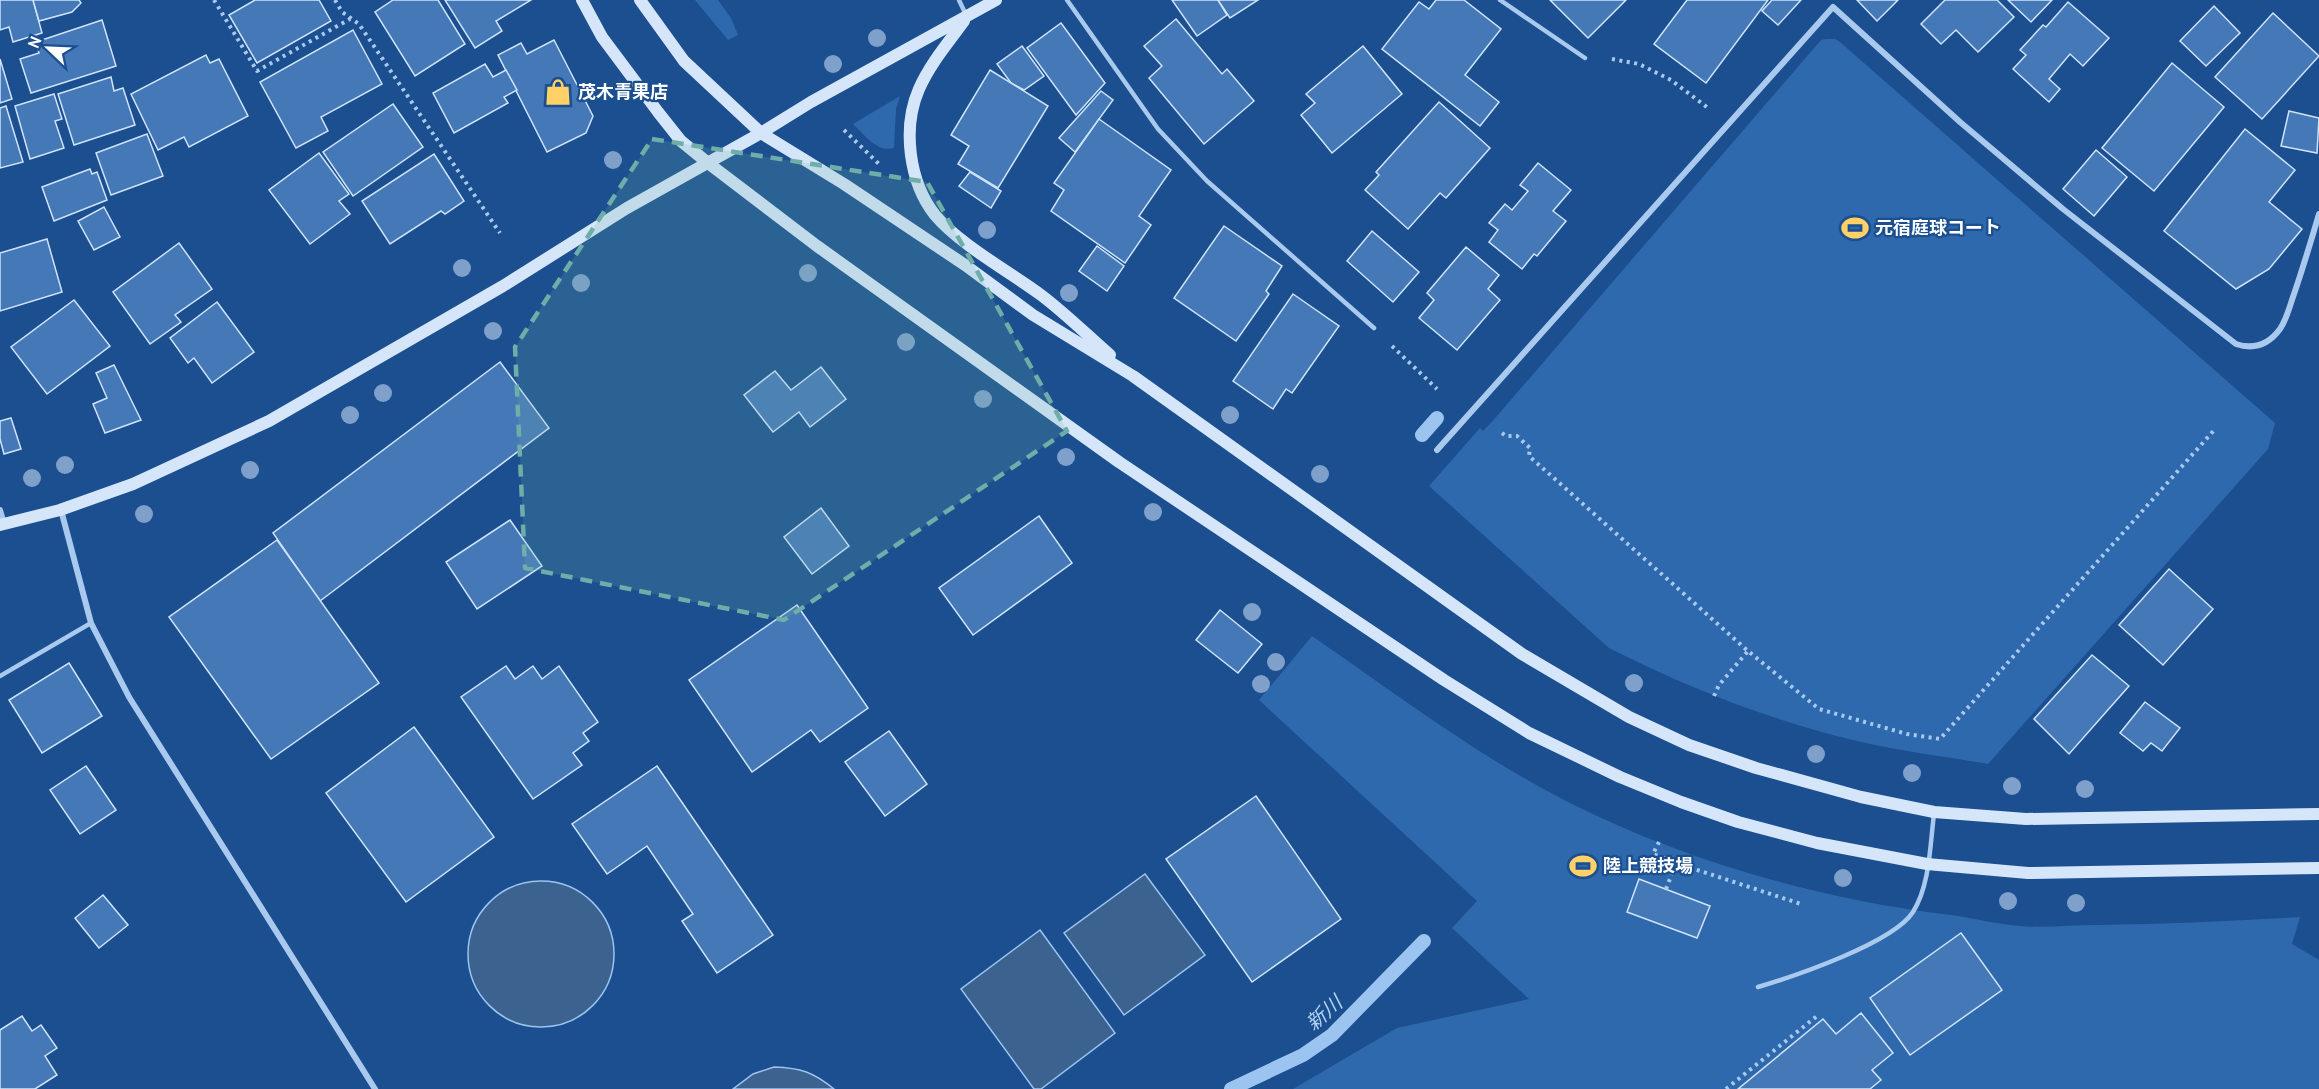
<svg xmlns="http://www.w3.org/2000/svg" width="2319" height="1089" viewBox="0 0 2319 1089" font-family="'PT Sans','Noto Sans JP',sans-serif">
<style>
.green{fill:#2e69ad}
.water{fill:#3c6290;stroke:#9cc4f0;stroke-width:1.5}
.lines{fill:none;stroke-linecap:round;stroke-linejoin:round}
.stream{stroke:#9cc4f0;stroke-width:14}
.building{fill:#4478b7;stroke:#cfe3fa;stroke-width:1.5}
.path{stroke:#a9c9ee;stroke-width:4;stroke-dasharray:3 4.5;stroke-linecap:butt}
.lane{stroke:#a9c9ee;stroke-width:4.5}
.street{stroke:#a9c9ee;stroke-width:6}
.secondary{stroke:#d6e6fa;stroke-width:12}
.tree{fill:#7ea0ca}
.marked{fill:#6fada8;fill-opacity:0.2;stroke:#6fada8;stroke-width:4.5;stroke-dasharray:12 8;stroke-linejoin:round}
.labels{text-anchor:middle;stroke-width:4.5;stroke-linejoin:round;paint-order:stroke}
.poi-label{font-size:18px;font-weight:bold;fill:#fff;stroke:#1b4f8f;text-anchor:start}
.water-label{font-size:20px;font-style:italic;fill:#b5d3f5;stroke:#1b4f8f}
</style>
<rect width="100%" height="100%" fill="#1b4f8f"/>
<g class="green">
<polygon points="695,0 718,0 731,18 738,35 728,40"/>
<path d="M1826,39H1835L1840,42L2275,423L2268,449L1988,764C1950,757 1912,753 1875,745C1782,725 1694,691 1609,648L1429,486L1480,428L1483,431L1497,416L1821,40Z"/>
<path d="M900,96L896,109L894,148C877,153 865,135 853,124Z"/>
<path d="M1312,636C1395,693 1476,755 1566,801C1685,861 1818,899 1951,915C1973,918 1996,924 2019,926C2045,928 2072,925 2098,925C2166,924 2233,921 2300,917L2292,944L2319,960V1089H1293L1397,1028L1529,999L1452,928L1477,901L1259,700Z"/>
</g>
<g class="water">
<polygon points="1145,874 1205,955 1124,1015 1064,933"/>
<circle cx="541" cy="954" r="73"/>
<polygon points="1040,930 1115,1033 1041,1089 1034,1089 961,989"/>
<path d="M774,1067C801,1068 813,1072 834,1089H733L753,1074Z"/>
</g>
<g class="lines">
<g class="stream">
<polyline points="1422,435 1437,418"/>
<polyline points="1231,1089 1303,1055 1332,1035 1424,941"/>
</g>
</g>
<g class="building">
<polygon points="0,0 33,0 42,33 13,42 9,27 0,30"/>
<polygon points="33,0 79,0 81,3 72,12 39,21"/>
<polygon points="255,0 319,0 331,21 257,63 229,15"/>
<polygon points="393,0 438,0 465,44 415,76 375,12"/>
<polygon points="445,0 531,0 496,21 502,31 475,48"/>
<polygon points="1172,0 1218,0 1227,15 1197,36"/>
<polygon points="1218,0 1258,0 1230,18"/>
<polygon points="1436,0 1464,0 1501,29 1465,75 1499,102 1480,126 1382,49 1419,2 1429,9"/>
<polygon points="1550,0 1626,0 1588,38"/>
<polygon points="1687,0 1768,0 1706,83 1654,44"/>
<polygon points="1772,0 1801,0 1778,25 1762,11"/>
<polygon points="1857,0 1898,0 1877,21"/>
<polygon points="1945,0 1997,0 2014,17 1978,52 1956,30 1941,44 1921,24"/>
<polygon points="2008,0 2052,0 2031,22"/>
<polygon points="2068,2 2109,38 2083,66 2070,54 2049,79 2060,89 2049,102 2013,69 2026,55 2020,50 2043,25 2046,27"/>
<polygon points="2214,6 2240,33 2206,66 2180,41"/>
<polygon points="2273,13 2319,56 2262,119 2215,77"/>
<polygon points="1176,19 1222,74 1227,69 1254,101 1204,144 1149,78 1162,66 1144,46"/>
<polygon points="102,20 116,66 31,93 20,59 39,53 36,42"/>
<polygon points="1061,23 1105,83 1076,115 1027,48"/>
<polygon points="353,30 382,84 321,117 328,131 296,148 260,82"/>
<polygon points="554,40 593,116 586,133 547,152 498,55 521,43 527,54"/>
<polygon points="1022,46 1044,76 1024,90 1011,83 997,64"/>
<polygon points="1363,46 1402,94 1332,153 1301,115 1315,103 1306,94"/>
<polygon points="206,55 210,63 219,59 248,116 189,147 184,137 158,150 131,94"/>
<polygon points="0,59 12,99 0,103"/>
<polygon points="2172,63 2224,107 2154,191 2102,148"/>
<polygon points="485,64 493,77 506,70 517,90 504,97 508,103 454,133 433,93"/>
<polygon points="990,70 1048,106 998,188 958,164 969,146 951,135"/>
<polygon points="111,77 114,91 123,88 135,125 74,145 58,94"/>
<polygon points="1101,91 1113,100 1075,152 1059,138"/>
<polygon points="54,94 62,119 55,121 64,148 30,159 15,106"/>
<polygon points="1439,102 1490,148 1446,198 1440,193 1408,229 1365,190 1379,175 1376,172"/>
<polygon points="393,104 423,147 353,196 323,152"/>
<polygon points="6,106 23,162 0,168 0,108"/>
<polygon points="2289,111 2319,118 2317,153 2281,146"/>
<polygon points="1099,119 1171,170 1139,216 1151,225 1125,263 1051,211 1064,190 1054,183"/>
<polygon points="2245,129 2295,170 2269,202 2302,229 2269,269 2236,289 2164,231"/>
<polygon points="147,134 163,176 111,195 96,153"/>
<polygon points="2096,150 2127,177 2094,216 2063,189"/>
<polygon points="319,153 349,194 339,201 350,214 310,244 269,190"/>
<polygon points="434,154 464,201 445,214 441,211 390,244 362,201"/>
<polygon points="1538,163 1571,190 1553,211 1566,221 1537,256 1534,254 1522,269 1489,242 1498,230 1489,223 1505,204 1512,210 1528,191 1520,185"/>
<polygon points="90,169 92,174 97,172 107,200 54,221 42,187"/>
<polygon points="970,172 1001,191 991,208 959,186"/>
<polygon points="104,207 120,237 94,250 78,221"/>
<polygon points="1224,226 1282,266 1266,291 1269,294 1236,341 1174,298"/>
<polygon points="1372,231 1419,272 1393,302 1347,261"/>
<polygon points="47,239 62,292 0,311 0,253"/>
<polygon points="179,243 212,289 175,315 181,322 150,344 113,292"/>
<polygon points="1097,246 1124,266 1107,291 1079,271"/>
<polygon points="1466,247 1499,275 1488,289 1500,300 1457,350 1419,318 1434,300 1427,293"/>
<polygon points="1293,294 1339,326 1292,393 1286,389 1273,409 1233,381"/>
<polygon points="74,300 110,346 47,394 11,347"/>
<polygon points="217,302 254,352 212,383 194,358 188,363 170,338"/>
<polygon points="500,362 549,428 320,601 273,533"/>
<polygon points="114,365 141,420 105,433 93,404 107,398 96,373"/>
<polygon points="821,367 846,399 810,427 799,412 773,432 744,395 775,371 791,390"/>
<polygon points="11,418 21,449 4,454 0,439 0,421"/>
<polygon points="821,508 849,546 812,574 784,537"/>
<polygon points="1039,516 1072,563 973,635 939,588"/>
<polygon points="510,520 542,566 477,609 446,562"/>
<polygon points="277,540 379,683 271,759 169,617"/>
<polygon points="2169,569 2213,609 2163,665 2119,625"/>
<polygon points="797,605 868,708 820,742 811,730 752,772 689,680"/>
<polygon points="1220,610 1262,644 1238,673 1196,640"/>
<polygon points="2092,655 2129,686 2069,754 2034,719"/>
<polygon points="69,663 102,716 42,753 9,700"/>
<polygon points="506,666 515,679 533,666 542,679 559,666 598,722 583,733 589,741 573,753 582,765 533,799 461,697"/>
<polygon points="2145,702 2180,728 2162,751 2151,743 2143,751 2120,733"/>
<polygon points="414,727 494,837 406,902 326,793"/>
<polygon points="889,731 927,784 885,816 845,762"/>
<polygon points="86,766 116,810 80,834 50,790"/>
<polygon points="657,766 773,935 717,973 682,921 693,914 647,846 607,874 572,824"/>
<polygon points="1256,796 1341,919 1252,982 1166,859"/>
<polygon points="1639,879 1710,906 1697,938 1627,912"/>
<polygon points="103,895 128,925 99,948 75,918"/>
<polygon points="1961,933 2002,990 1910,1055 1870,998"/>
<polygon points="1861,1013 1893,1053 1872,1070 1881,1080 1870,1089 1738,1089 1823,1019 1836,1034"/>
<polygon points="22,1016 32,1031 41,1025 57,1048 45,1056 57,1075 35,1089 0,1089 0,1030"/>
</g>
<g class="lines">
<g class="path">
<polyline points="214,0 257,71 350,19"/>
<polyline points="335,0 342,12 359,24 500,233"/>
<polyline points="1612,59 1639,64 1671,80 1708,108"/>
<polyline points="844,130 880,165"/>
<polyline points="1392,346 1437,389"/>
<polyline points="1502,433 1506,436 1517,436 1530,448 1529,456 1748,651 1819,709 1907,734 1940,739 2216,428"/>
<polyline points="1714,696 1719,685 1748,651"/>
<polyline points="1659,842 1653,854 1676,863 1801,904"/>
<polyline points="1666,889 1676,863"/>
<polyline points="1726,1089 1817,1016"/>
</g>
<g class="lane">
<polyline points="959,0 966,15"/>
<polyline points="1067,0 1158,129 1207,181 1374,328"/>
<polyline points="1500,0 1585,58"/>
<polyline points="0,676 91,623"/>
<path d="M1758,987C1795,976 1893,943 1913,912C1930,885 1930,845 1934,814"/>
</g>
<g class="street">
<path d="M1437,450L1833,7L1960,122L2063,209L2236,344C2254,350 2269,344 2280,329C2287,319 2290,305 2294,294C2303,268 2311,241 2319,214"/>
<polyline points="0,510 4,524"/>
<polyline points="61,510 91,623 129,697 375,1089"/>
</g>
<g class="secondary">
<polyline points="582,0 602,37 658,112 681,141 708,163 817,246 1119,462 1444,680 1529,733 1620,777 1681,802 1738,822 1817,843 1927,864 2028,873 2319,868"/>
<polyline points="640,0 684,61 761,133 844,184 965,265 1033,315 1133,376 1522,654 1629,717 1689,745 1756,768 1861,797 1934,812 2026,819 2319,814"/>
<path d="M964,21C948,43 930,64 919,89C902,128 909,182 935,215C959,244 1010,272 1041,295C1065,313 1087,335 1110,355"/>
<polyline points="0,525 60,510 133,484 269,421 503,286 627,208 761,133 811,102 996,0"/>
</g>
</g>
<g class="tree">
<circle cx="877" cy="38" r="9"/>
<circle cx="833" cy="64" r="9"/>
<circle cx="613" cy="160" r="9"/>
<circle cx="987" cy="230" r="9"/>
<circle cx="462" cy="268" r="9"/>
<circle cx="808" cy="273" r="9"/>
<circle cx="581" cy="283" r="9"/>
<circle cx="1069" cy="293" r="9"/>
<circle cx="493" cy="331" r="9"/>
<circle cx="906" cy="342" r="9"/>
<circle cx="383" cy="393" r="9"/>
<circle cx="983" cy="399" r="9"/>
<circle cx="350" cy="415" r="9"/>
<circle cx="1230" cy="415" r="9"/>
<circle cx="1066" cy="457" r="9"/>
<circle cx="65" cy="465" r="9"/>
<circle cx="250" cy="470" r="9"/>
<circle cx="1320" cy="474" r="9"/>
<circle cx="32" cy="478" r="9"/>
<circle cx="1153" cy="512" r="9"/>
<circle cx="144" cy="514" r="9"/>
<circle cx="1252" cy="612" r="9"/>
<circle cx="1276" cy="662" r="9"/>
<circle cx="1634" cy="683" r="9"/>
<circle cx="1261" cy="684" r="9"/>
<circle cx="1816" cy="754" r="9"/>
<circle cx="1912" cy="773" r="9"/>
<circle cx="2012" cy="786" r="9"/>
<circle cx="2085" cy="789" r="9"/>
<circle cx="1843" cy="878" r="9"/>
<circle cx="2008" cy="901" r="9"/>
<circle cx="2076" cy="903" r="9"/>
</g>
<path class="marked" d="M652,139L927,182L1067,431L784,620L525,568L515,347Z"/>
<defs>
<symbol id="shop-bare" viewBox="-9 -9 18 18"><path d="M-5-2.5h2.3a2.7 3.5 0 0 1 5.4 0H5L5.5 6h-11ZM-1.5-2.5h3a1.5 2.3 0 0 0-3 0Z" fill="#ffd166" stroke="#1b4f8f" stroke-width="2.5" paint-order="stroke"/></symbol>
<symbol id="stadium-bare" viewBox="-9 -9 18 18"><path d="M0-5a6.5 5 0 1 0 0 10a6.5 5 0 1 0 0-10ZM-3.5-1.8h7v3.6h-7Z" fill="#ffd166" stroke="#1b4f8f" stroke-width="2.5" paint-order="stroke"/></symbol>
</defs>
<g fill-rule="evenodd">
<use href="#shop-bare" x="539" y="73" width="38" height="38"/>
<use href="#stadium-bare" x="1836" y="209" width="38" height="38"/>
<use href="#stadium-bare" x="1564" y="847" width="38" height="38"/>
</g>
<g class="labels">
<g class="poi-label">
<text x="578" y="98">茂木青果店</text>
<text x="1875" y="234">元宿庭球コート</text>
<text x="1603" y="872">陸上競技場</text>
</g>
<g class="water-label">
<text transform="translate(1324 1013) rotate(-41)" y="7">新川</text>
</g>
</g>
<g transform="translate(48 48) rotate(293)" stroke="#1b4f8f" stroke-width="4.5" paint-order="stroke">
<path d="M0-4.5L10 22L0 15L-10 22Z" fill="#ffffff"/>
<text y="-9" font-size="16" font-weight="bold" text-anchor="middle" fill="#ffffff">N</text>
</g>
</svg>
